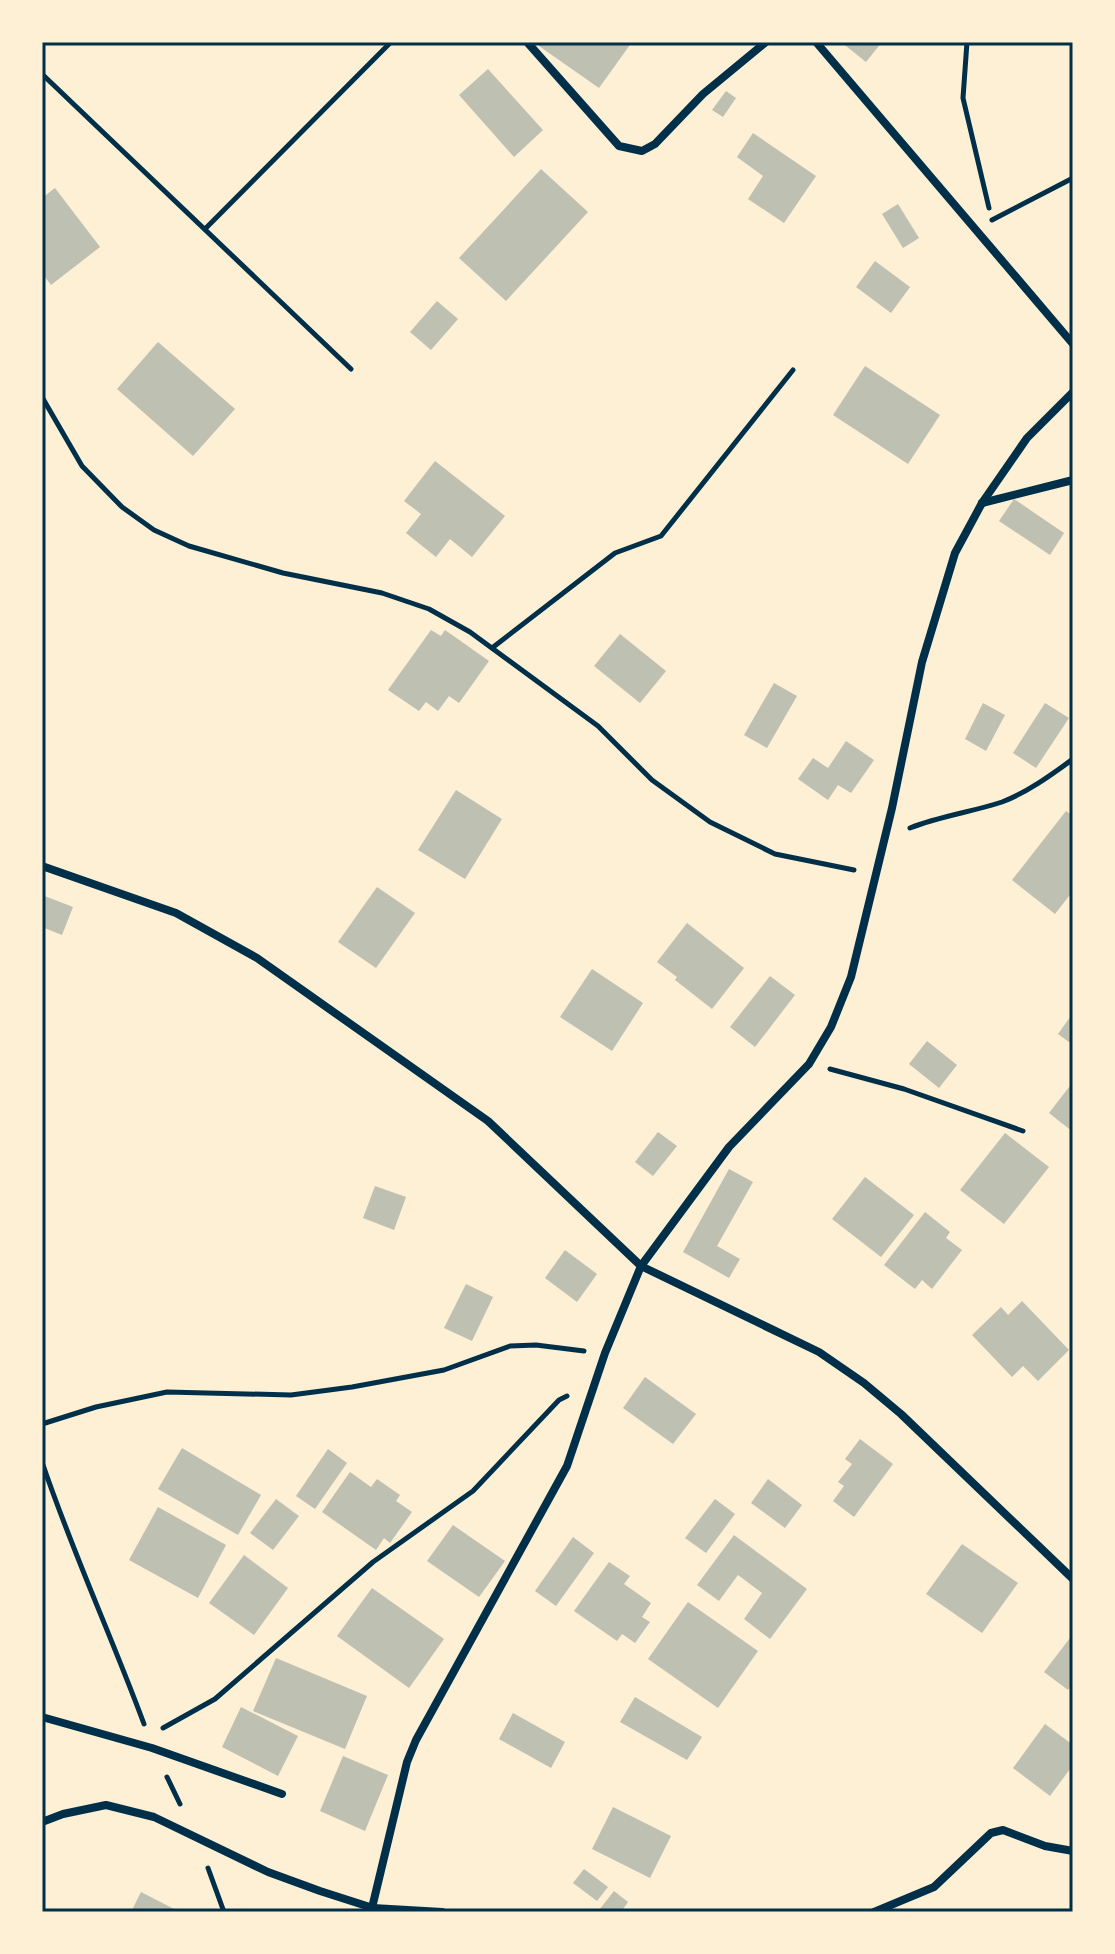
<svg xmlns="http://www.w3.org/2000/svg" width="1115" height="1954" viewBox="0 0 1115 1954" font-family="Commissioner,sans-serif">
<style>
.building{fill:#bec0b2}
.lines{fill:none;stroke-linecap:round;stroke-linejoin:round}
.path{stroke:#003049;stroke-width:5}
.minor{stroke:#003049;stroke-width:8}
.neatline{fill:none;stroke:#003049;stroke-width:3}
</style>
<rect width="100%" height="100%" fill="#fdf0d5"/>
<g class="building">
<polygon points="542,42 632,42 599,88 539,46"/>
<polygon points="841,42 882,42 866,62"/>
<polygon points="488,69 543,130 514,157 459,95"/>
<polygon points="726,91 736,98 723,117 712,110"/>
<polygon points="753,133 816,176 784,223 748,199 763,176 737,157"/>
<polygon points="541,169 588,212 506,301 459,258"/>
<polygon points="55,188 100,247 51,285 42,273 42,198"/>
<polygon points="898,204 919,238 903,248 882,214"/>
<polygon points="875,261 910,287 891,313 856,287"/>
<polygon points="437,301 458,319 431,350 410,332"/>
<polygon points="158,342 235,409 193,456 117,389"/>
<polygon points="865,366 940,415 908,464 833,415"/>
<polygon points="435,461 505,516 472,557 450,539 436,557 406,533 421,514 404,501"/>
<polygon points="1014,499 1064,533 1050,555 999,521"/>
<polygon points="431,630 441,636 445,630 489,661 459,703 449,696 438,711 426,702 419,711 388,690"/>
<polygon points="620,634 666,671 640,703 594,666"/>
<polygon points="774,683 797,696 767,748 744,735"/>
<polygon points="983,703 1005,715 986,751 965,739"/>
<polygon points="1045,703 1069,718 1036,768 1013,753"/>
<polygon points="846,741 874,760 851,793 838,785 828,800 798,779 813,758 828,768"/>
<polygon points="456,790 502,819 465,879 418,850"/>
<polygon points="1066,811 1073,816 1073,891 1055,914 1012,880"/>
<polygon points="377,887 415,913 376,968 338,942"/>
<polygon points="42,895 73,907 62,935 42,927"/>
<polygon points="687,923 744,968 712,1009 675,980 677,977 657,962"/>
<polygon points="592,969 643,1003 612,1051 560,1017"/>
<polygon points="770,976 795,995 755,1047 730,1027"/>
<polygon points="1073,1013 1073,1045 1058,1034"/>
<polygon points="927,1041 957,1065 939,1088 909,1064"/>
<polygon points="1073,1082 1073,1132 1049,1113"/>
<polygon points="658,1132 677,1146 653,1176 635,1162"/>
<polygon points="1005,1133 1049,1167 1004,1224 960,1190"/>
<polygon points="729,1169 753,1182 717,1246 740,1259 729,1278 683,1252"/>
<polygon points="865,1177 914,1215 881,1257 832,1219"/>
<polygon points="375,1186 406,1197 394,1230 363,1218"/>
<polygon points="925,1212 950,1232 946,1238 962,1250 932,1289 922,1280 915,1289 884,1265"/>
<polygon points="565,1250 597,1274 577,1302 545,1278"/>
<polygon points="466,1284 493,1297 472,1341 444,1328"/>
<polygon points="1022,1301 1069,1350 1038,1381 1023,1366 1012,1377 972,1335 1001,1307 1008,1315"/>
<polygon points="645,1377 696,1414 673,1444 623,1408"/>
<polygon points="860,1439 893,1464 854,1517 833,1501 844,1486 838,1482 852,1464 845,1459"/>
<polygon points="182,1448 261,1495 238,1535 158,1489"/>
<polygon points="328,1449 347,1463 315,1509 296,1496"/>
<polygon points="350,1472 371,1487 377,1479 400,1495 396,1501 412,1512 390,1543 384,1538 376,1550 322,1512"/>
<polygon points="768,1479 802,1505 785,1528 751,1503"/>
<polygon points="276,1499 299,1516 273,1550 250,1533"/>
<polygon points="715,1499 735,1514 706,1553 685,1538"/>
<polygon points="158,1507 226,1545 198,1598 129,1560"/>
<polygon points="453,1525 505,1561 479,1597 427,1561"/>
<polygon points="734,1535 807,1589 770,1639 744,1619 762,1593 738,1575 719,1601 697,1585"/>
<polygon points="573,1537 594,1553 556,1606 535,1591"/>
<polygon points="962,1544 1018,1583 982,1633 926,1594"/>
<polygon points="244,1555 288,1588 254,1635 209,1603"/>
<polygon points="609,1562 630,1576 624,1584 651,1603 642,1617 650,1622 635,1643 622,1634 617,1641 574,1611"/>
<polygon points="372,1588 444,1639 409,1688 337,1636"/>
<polygon points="688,1602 758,1651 718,1708 648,1659"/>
<polygon points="1073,1634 1073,1684 1068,1690 1044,1672"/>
<polygon points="276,1658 367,1696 345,1749 253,1711"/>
<polygon points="635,1697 702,1737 687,1760 620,1722"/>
<polygon points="241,1707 298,1736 278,1776 222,1747"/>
<polygon points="513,1713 565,1742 551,1768 499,1739"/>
<polygon points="1045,1724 1073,1745 1073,1765 1050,1796 1013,1768"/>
<polygon points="343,1756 388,1775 365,1831 320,1811"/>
<polygon points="613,1807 671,1836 650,1878 592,1849"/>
<polygon points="584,1869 608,1887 597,1901 573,1883"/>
<polygon points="614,1891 628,1902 621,1912 602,1912 599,1910"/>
<polygon points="141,1892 180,1912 131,1912"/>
</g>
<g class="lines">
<g class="path">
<polyline points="967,42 963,98 989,208"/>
<polyline points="42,74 351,369"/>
<polyline points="992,220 1073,178"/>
<polyline points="205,229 391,42"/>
<polyline points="42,397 82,466 122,507 154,530 189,546 283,573 382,593 429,609 470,632 598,726 652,780 710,822 775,854 854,870"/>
<polyline points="492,648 615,553 661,536 793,370"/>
<path d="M910,828C940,816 972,812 1002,802C1028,792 1051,775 1073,759"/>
<polyline points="830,1069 904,1089 1023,1131"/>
<polyline points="42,1424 96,1407 167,1392 291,1395 352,1387 444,1370 510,1346 536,1345 584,1351"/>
<path d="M42,1462C72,1551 111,1635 144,1724"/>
<polyline points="163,1728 215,1699 373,1562 473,1491 559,1400 567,1396"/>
<polyline points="167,1777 180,1804"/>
<polyline points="208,1868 224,1912"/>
</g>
<g class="minor">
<polyline points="527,42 619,146 642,151 655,144 703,94 766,42"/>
<polyline points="816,42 1073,344"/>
<polyline points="982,503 1073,480"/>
<polyline points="42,866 176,913 257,958 488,1121 641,1266 819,1352 864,1383 901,1414 1073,1579"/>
<polyline points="42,1717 152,1748 282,1794"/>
<polyline points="42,1822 63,1814 106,1805 154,1817 268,1872 320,1891 373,1908 442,1912"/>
<polyline points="371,1912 407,1762 416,1740 567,1466 605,1353 641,1266 729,1147 809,1064 831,1027 851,977 892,808 922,662 955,553 982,503 1027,438 1073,392"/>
<polyline points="874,1912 934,1887 991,1833 1003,1830 1045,1846 1073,1851"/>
</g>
</g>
<rect width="1115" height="1954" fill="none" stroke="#fdf0d5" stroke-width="88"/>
<rect x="44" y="44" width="1027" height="1866" class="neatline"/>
</svg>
